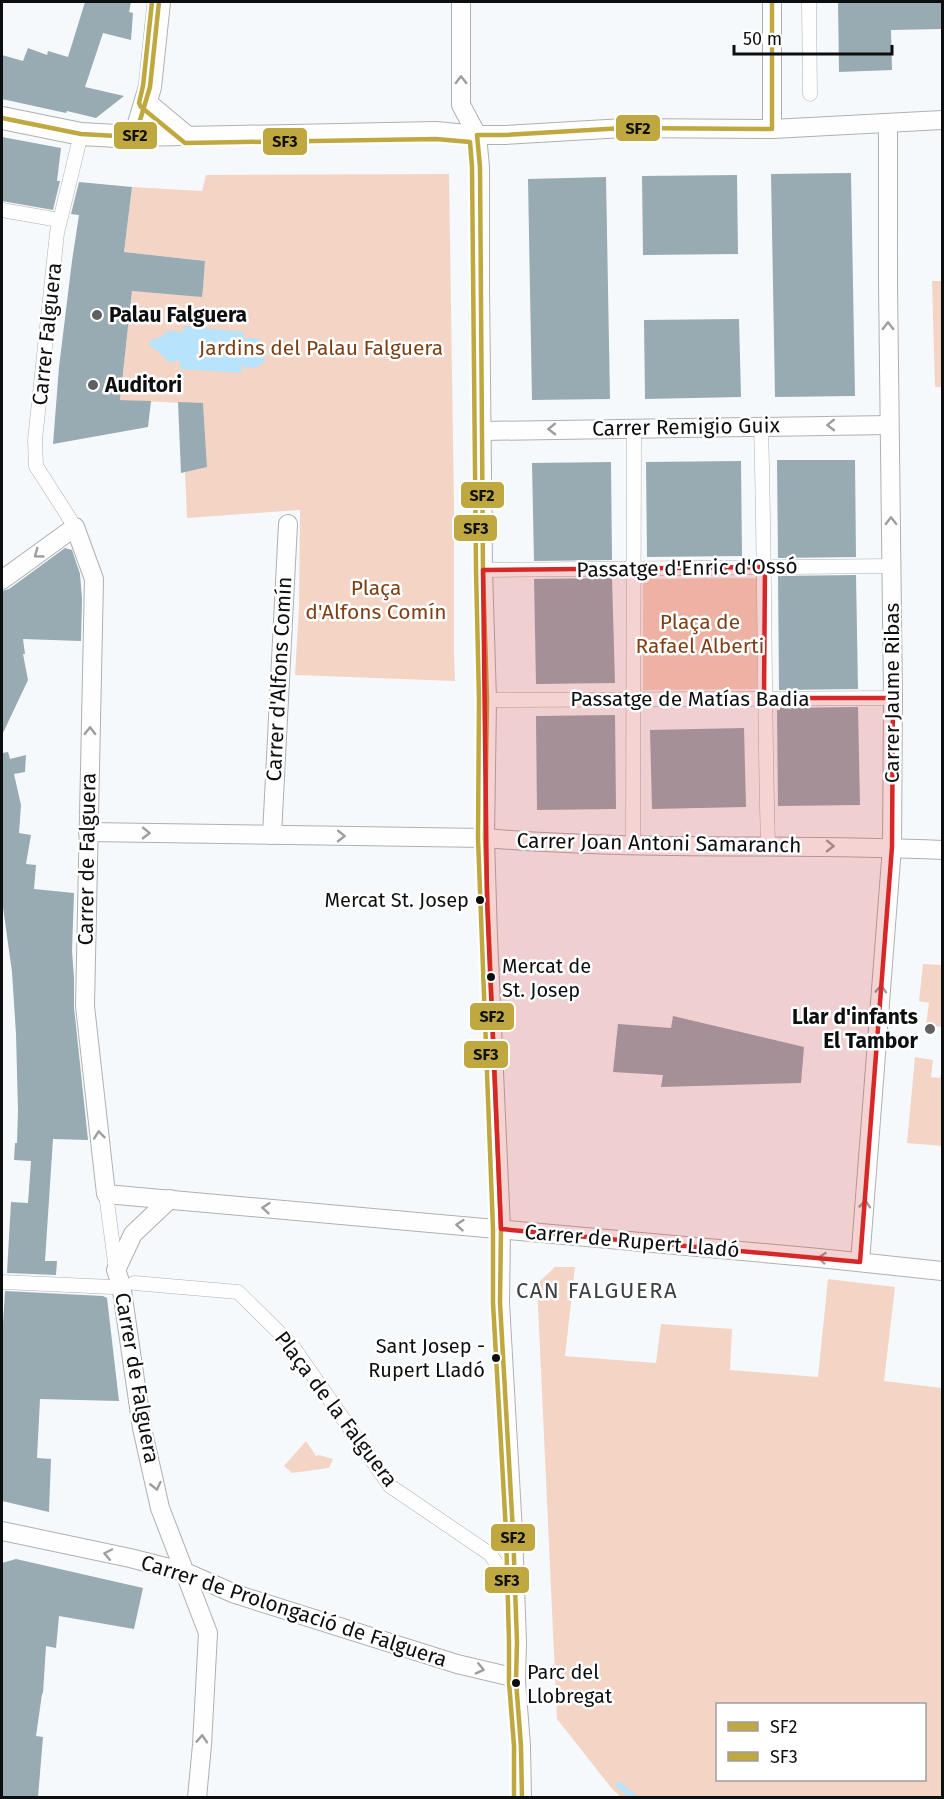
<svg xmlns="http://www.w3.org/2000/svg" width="944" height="1799" viewBox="0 0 944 1799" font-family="'Fira Sans',sans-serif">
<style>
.green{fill:#f4d5c5;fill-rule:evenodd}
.water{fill:#b7e3fc}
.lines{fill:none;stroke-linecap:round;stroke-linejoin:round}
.stream{stroke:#b7e3fc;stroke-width:6}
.building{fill:#98aab2}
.pedestrian-casing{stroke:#aeb0b1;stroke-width:15}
.minor-casing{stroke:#aeb0b1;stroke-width:20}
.tertiary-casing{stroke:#aeb0b1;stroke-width:24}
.pedestrian{stroke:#fefefe;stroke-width:14}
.minor{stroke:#fefefe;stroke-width:18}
.tertiary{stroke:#fefefe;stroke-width:22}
.bus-1-casing{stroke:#fff;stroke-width:9}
.bus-2-casing{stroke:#fff;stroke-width:9}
.bus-1{stroke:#bea83f;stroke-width:4.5}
.bus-2{stroke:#bea83f;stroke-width:4.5}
.oneway{stroke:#9e9e9e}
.marked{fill:#d62828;fill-opacity:0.2;stroke:#d62828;stroke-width:4.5;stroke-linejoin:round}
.poi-dot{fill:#5f6062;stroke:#fff;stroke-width:2}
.bus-dot{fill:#0d0e0f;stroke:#fff;stroke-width:2}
.labels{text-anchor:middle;stroke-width:5;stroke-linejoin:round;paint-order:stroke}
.bus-label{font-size:20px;fill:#0d0e0f;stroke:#fff;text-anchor:end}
.poi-label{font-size:21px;font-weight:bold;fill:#0d0e0f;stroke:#fff;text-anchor:start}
.street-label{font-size:21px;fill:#0d0e0f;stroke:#fff}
.park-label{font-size:21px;fill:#7e3f14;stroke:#fff}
.neighbourhood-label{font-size:22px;letter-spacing:1.5px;fill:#3d4143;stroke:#fff}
.line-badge{stroke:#fff;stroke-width:2}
.pale-badge-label{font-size:16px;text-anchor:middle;font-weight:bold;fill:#111}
</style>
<rect width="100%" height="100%" fill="#f6f9fb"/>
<g class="green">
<polygon points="449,174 454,503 454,654 455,681 295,675 299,607 300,510 187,518 185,472 207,466 203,404 120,400 132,291 202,296 205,261 124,252 132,187 202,191 206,175"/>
<polygon points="932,281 942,281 942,387 935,387"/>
<polygon points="757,578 757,689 643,690 643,579"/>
<polygon points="923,964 942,965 942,1027 926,1025 929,1003 919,1001"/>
<polygon points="915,1057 933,1060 931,1077 940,1078 942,1070 942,1146 907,1143"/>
<path d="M555,1267H575L565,1356L656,1363L661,1324L732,1329L730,1370L818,1377L828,1279L895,1287L884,1381L942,1388V1797H621L613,1790L557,1719L537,1284ZM718,1704H924V1780H718Z"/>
<polygon points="306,1441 316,1456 319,1455 333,1459 329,1468 292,1473 284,1466"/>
</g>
<path class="water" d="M184,326L244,332V339C275,330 273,378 242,366L241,373L180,369V360C166,366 166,358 158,351C155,349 151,347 149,345L151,340C167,338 163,326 183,333Z"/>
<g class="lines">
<polyline class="stream" points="619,1785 635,1798"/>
</g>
<g class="building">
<polygon points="85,2 131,2 129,12 133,13 131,40 103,33 85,87 124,96 96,118 67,111 66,113 2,99 2,55 23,61 28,48 47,55 48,51 68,57"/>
<polygon points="838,2 942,2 942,29 891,30 892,70 839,72"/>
<polygon points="2,137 61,148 57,181 60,181 53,210 2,201"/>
<polygon points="851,173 855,396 775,397 771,174"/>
<polygon points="737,175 738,254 643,255 642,176"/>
<polygon points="606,177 610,399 532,400 528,179"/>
<polygon points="79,182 132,187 124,252 205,261 203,288 202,297 132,291 120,400 151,401 148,427 53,444 59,367 72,261 79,215 71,214"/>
<polygon points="739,319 741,397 645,399 644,320"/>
<polygon points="178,402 203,403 207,467 181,473"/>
<polygon points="777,460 855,460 856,557 778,558"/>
<polygon points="741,461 742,556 647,557 646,462"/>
<polygon points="611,462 612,560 534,561 532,463"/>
<polygon points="65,548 72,550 80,574 82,599 81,641 23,639 25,654 23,654 28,680 2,735 2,591 9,589"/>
<polygon points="856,575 858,689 779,690 778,576"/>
<polygon points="612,578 615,683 536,684 534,579"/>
<polygon points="858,707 860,805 778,806 777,710 780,710 780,708"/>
<polygon points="615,715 616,809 537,810 536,716"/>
<polygon points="744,728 746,807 652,809 650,730"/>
<polygon points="8,752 10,759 26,755 25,772 14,774 21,805 19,833 31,835 26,864 36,865 34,889 74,893 72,951 74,978 74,1007 88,1140 53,1139 45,1261 57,1261 56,1275 7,1273 11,1202 28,1203 31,1161 14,1160 15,1143 17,1143 18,1111 16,1034 12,972 2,900 2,753"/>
<polygon points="673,1016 804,1047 801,1083 661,1087 663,1075 613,1072 618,1024 671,1028"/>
<polygon points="5,1291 103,1296 107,1298 119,1401 40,1399 37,1458 51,1459 49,1512 2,1501 2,1341"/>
<polygon points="16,1559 143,1588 134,1629 59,1616 56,1648 46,1646 43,1693 42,1694 36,1736 43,1737 38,1797 2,1797 2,1563"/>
</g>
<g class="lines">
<defs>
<g id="pedestrian">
<polyline points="809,2 810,94"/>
<polyline points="2,210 59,220"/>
<path d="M761,426C765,566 764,705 768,845"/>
<polyline points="75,527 36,466 35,440 57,233 81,134"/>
<polyline points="483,570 891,566"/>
<polyline points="487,700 893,698"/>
<polyline points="633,845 634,428"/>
<polyline points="106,1194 116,1270"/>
<polyline points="2,1282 112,1287"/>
<polyline points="134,1283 238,1292 291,1344 390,1486 490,1554 514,1589"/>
</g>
<g id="minor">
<polyline points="461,2 461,105 477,135 480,167 480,285 483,570 487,700 485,838 488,937 501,1229 500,1303 513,1532 517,1642 516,1681 521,1746 522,1798"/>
<polyline points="772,2 772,129"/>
<polyline points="146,101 188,136"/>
<polyline points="135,137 436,131 477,135 505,135 624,128 772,129 942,120"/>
<polyline points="483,431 889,425"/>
<polyline points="2,580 75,527 94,579 85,1006 106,1194 819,1258 942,1271"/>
<path d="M88,832L485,838C636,851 790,843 942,850"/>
<polyline points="272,835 288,524"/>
<polyline points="170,1199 133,1234 116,1270 121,1284 142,1428 160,1508 208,1633 202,1745 197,1798"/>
<polyline points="860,1262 892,847 893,698 888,283 888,123"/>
<polyline points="2,1531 130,1558 185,1572 235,1594 457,1664 516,1678"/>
</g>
<polyline id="tertiary" points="2,118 81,134 135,137 150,87 159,2"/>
</defs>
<use href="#pedestrian" class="pedestrian-casing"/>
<use href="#minor" class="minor-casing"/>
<use href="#tertiary" class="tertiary-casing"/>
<use href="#pedestrian" class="pedestrian"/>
<use href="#minor" class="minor"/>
<use href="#tertiary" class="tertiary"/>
<defs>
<g id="bus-1">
<polyline points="2,118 81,134 135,137 150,87 159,2"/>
<polyline points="522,1798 521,1746 516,1681 517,1642 513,1532 500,1303 501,1229 485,838 487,700 483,570 480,167 477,135 505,135 624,128 772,129 772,2"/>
</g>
<polyline id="bus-2" points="152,2 143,86 139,103 141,107 185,143 436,139 470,142 472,167 476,570 479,700 478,838 493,1229 493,1303 506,1532 509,1642 509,1682 514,1746 514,1798"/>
</defs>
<use href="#bus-1" class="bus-1-casing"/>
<use href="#bus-2" class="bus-2-casing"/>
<use href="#bus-1" class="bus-1"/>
<use href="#bus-2" class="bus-2"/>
</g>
<defs><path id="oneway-chevron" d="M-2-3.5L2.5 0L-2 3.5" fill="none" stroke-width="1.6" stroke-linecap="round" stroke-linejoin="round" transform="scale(1.5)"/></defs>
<g class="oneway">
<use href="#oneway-chevron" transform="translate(461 80) rotate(-90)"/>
<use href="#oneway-chevron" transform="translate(888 326) rotate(-90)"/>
<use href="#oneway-chevron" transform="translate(831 425) rotate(179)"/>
<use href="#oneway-chevron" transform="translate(552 429) rotate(179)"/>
<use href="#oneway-chevron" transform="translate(891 521) rotate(-91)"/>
<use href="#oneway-chevron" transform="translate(38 554) rotate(144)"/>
<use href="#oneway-chevron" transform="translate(90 731) rotate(-89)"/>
<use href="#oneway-chevron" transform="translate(146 833) rotate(1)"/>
<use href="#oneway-chevron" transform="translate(341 836) rotate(1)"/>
<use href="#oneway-chevron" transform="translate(830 846) rotate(1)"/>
<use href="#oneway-chevron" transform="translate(881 989) rotate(-86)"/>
<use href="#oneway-chevron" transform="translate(99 1135) rotate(-96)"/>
<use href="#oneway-chevron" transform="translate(865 1204) rotate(-86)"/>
<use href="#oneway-chevron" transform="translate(266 1208) rotate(-175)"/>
<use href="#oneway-chevron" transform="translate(460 1225) rotate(-175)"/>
<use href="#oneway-chevron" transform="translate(822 1258) rotate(-174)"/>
<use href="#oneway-chevron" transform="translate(156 1486) rotate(77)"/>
<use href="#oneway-chevron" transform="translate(108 1554) rotate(-168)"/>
<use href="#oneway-chevron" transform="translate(480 1669) rotate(13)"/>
<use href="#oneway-chevron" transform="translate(202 1739) rotate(-86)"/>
</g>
<path class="marked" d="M765,567L764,698H893L892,847L860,1262L501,1229L487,900L483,570Z"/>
<g class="poi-dot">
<circle cx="97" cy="315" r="6"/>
<circle cx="93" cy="385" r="6"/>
<circle cx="930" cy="1029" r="6"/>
</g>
<g class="bus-dot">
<circle cx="480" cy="900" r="5"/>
<circle cx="491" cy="977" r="5"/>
<circle cx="496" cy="1358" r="5"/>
<circle cx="516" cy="1683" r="5"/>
</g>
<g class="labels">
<g class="bus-label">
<text x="469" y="907">Mercat St. Josep</text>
<text x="502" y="973" text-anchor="start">Mercat de<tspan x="502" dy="24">St. Josep</tspan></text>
<text x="485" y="1353">Sant Josep -<tspan x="485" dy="24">Rupert Lladó</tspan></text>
<text x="527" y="1679" text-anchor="start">Parc del<tspan x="527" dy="24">Llobregat</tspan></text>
</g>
<g class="poi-label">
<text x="109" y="322">Palau Falguera</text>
<text x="105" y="392">Auditori</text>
<text x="918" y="1024" text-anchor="end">Llar d'infants<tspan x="918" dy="24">El Tambor</tspan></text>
</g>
<g class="street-label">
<text transform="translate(47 334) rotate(-84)" y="7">Carrer Falguera</text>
<text transform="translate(686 427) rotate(-1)" y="7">Carrer Remigio Guix</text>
<text transform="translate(687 568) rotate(-1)" y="7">Passatge d'Enric d'Ossó</text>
<text transform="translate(279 679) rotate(-87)" y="7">Carrer d'Alfons Comín</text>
<text transform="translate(892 693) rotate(-90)" y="7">Carrer Jaume Ribas</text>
<text x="690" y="706">Passatge de Matías Badia</text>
<text transform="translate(659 843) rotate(1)" y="7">Carrer Joan Antoni Samaranch</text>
<text transform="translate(87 859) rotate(-89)" y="7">Carrer de Falguera</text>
<text transform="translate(632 1241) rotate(5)" y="7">Carrer de Rupert Lladó</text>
<text transform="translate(137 1378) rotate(80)" y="7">Carrer de Falguera</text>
<text transform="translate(336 1409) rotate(53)" y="7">Plaça de la Falguera</text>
<text transform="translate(294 1611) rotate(18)" y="7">Carrer de Prolongació de Falguera</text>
</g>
<g class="park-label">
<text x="321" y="355">Jardins del Palau Falguera</text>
<text x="376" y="595">Plaça<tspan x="376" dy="24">d'Alfons Comín</tspan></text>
<text x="700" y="629">Plaça de<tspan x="700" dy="24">Rafael Alberti</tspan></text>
</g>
<g class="neighbourhood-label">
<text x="597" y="1298">CAN FALGUERA</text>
</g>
</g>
<g class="line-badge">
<rect x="615" y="114" width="46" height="28" rx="6" fill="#bea83f"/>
<rect x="113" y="121" width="45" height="29" rx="6" fill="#bea83f"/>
<rect x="262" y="127" width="46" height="29" rx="6" fill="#bea83f"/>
<rect x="460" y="481" width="45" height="28" rx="6" fill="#bea83f"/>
<rect x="453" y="514" width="45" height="28" rx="6" fill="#bea83f"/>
<rect x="469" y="1002" width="46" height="29" rx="6" fill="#bea83f"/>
<rect x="463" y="1040" width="46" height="29" rx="6" fill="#bea83f"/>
<rect x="490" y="1523" width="46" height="29" rx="6" fill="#bea83f"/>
<rect x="484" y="1566" width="46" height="28" rx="6" fill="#bea83f"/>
</g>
<g class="pale-badge-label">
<text x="638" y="134">SF2</text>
<text x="135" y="141">SF2</text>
<text x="285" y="147">SF3</text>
<text x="482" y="501">SF2</text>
<text x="476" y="534">SF3</text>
<text x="492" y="1022">SF2</text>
<text x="486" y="1060">SF3</text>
<text x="513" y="1543">SF2</text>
<text x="507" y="1586">SF3</text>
</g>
<rect width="944" height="1799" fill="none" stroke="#0d0e0f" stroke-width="6"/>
<rect x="716" y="1703" width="210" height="78" fill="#ffffff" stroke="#9e9f9f" stroke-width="1.5"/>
<rect x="728" y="1722" width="30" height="9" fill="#bea83f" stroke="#9e9f9f" stroke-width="1.5"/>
<text x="770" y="1733" font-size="18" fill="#0d0e0f">SF2</text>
<rect x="728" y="1752" width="30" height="9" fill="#bea83f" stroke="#9e9f9f" stroke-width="1.5"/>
<text x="770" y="1763" font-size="18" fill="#0d0e0f">SF3</text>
<path d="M734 45v9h158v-9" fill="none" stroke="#0d0e0f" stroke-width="3"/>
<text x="743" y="45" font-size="18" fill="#0d0e0f" stroke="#ffffff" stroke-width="4.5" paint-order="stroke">50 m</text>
</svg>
